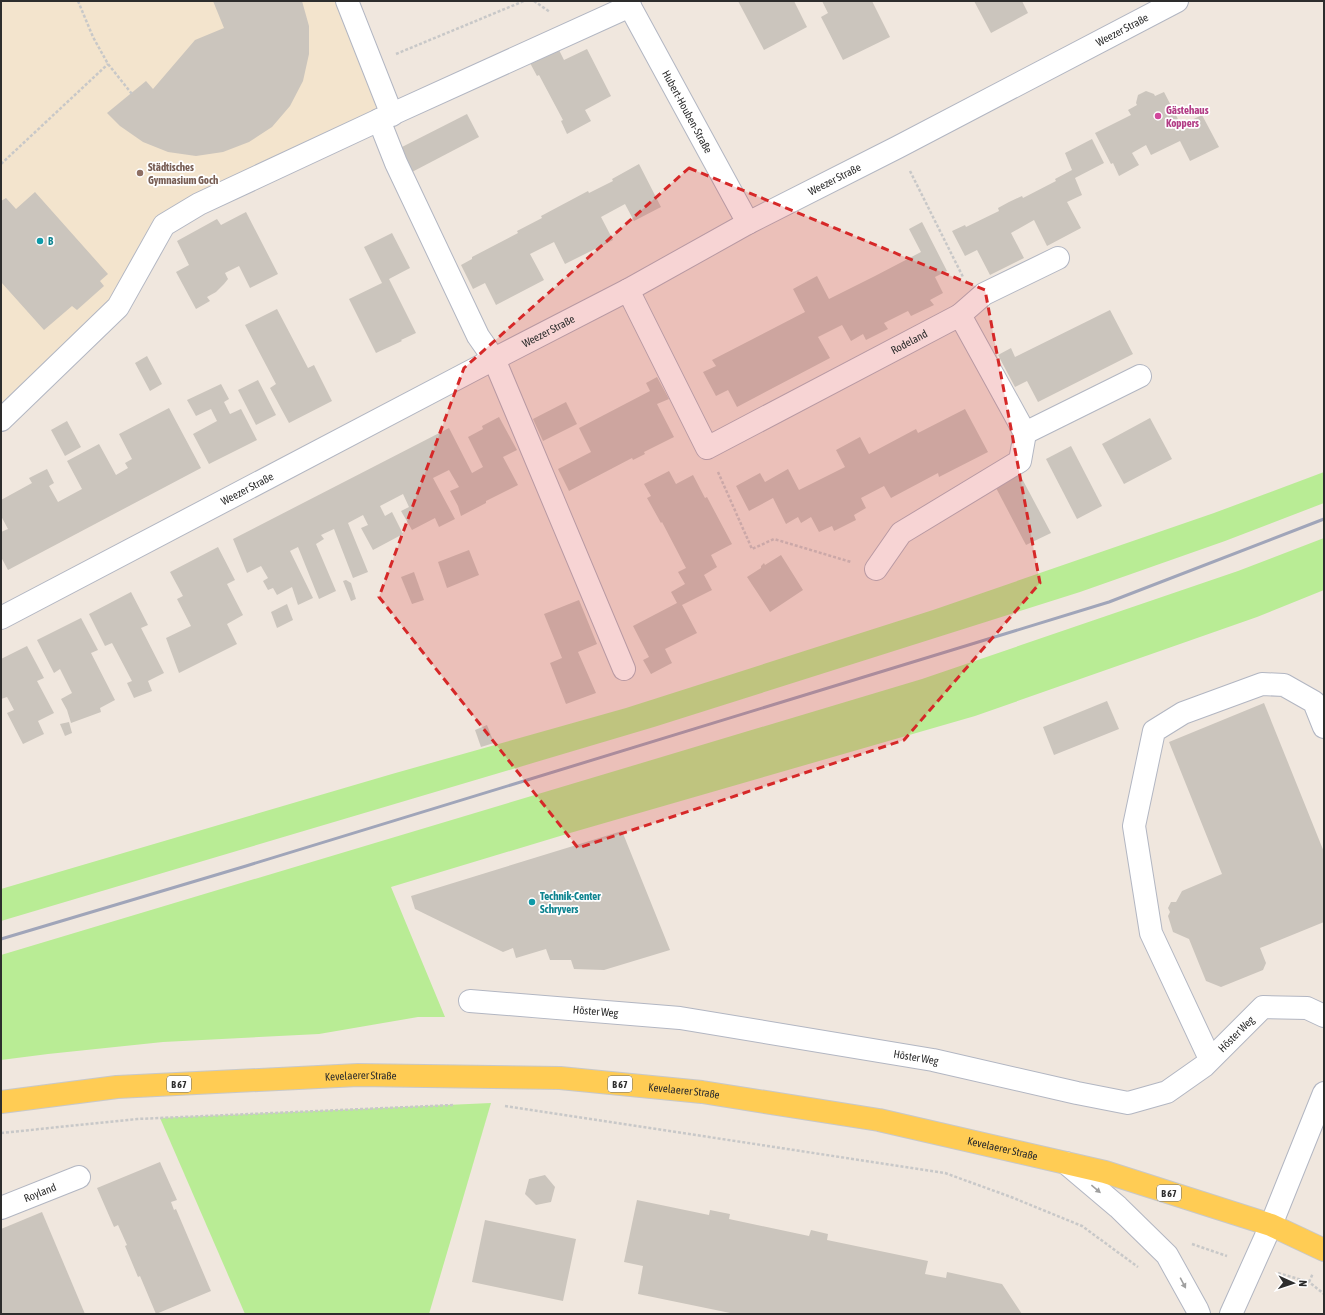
<svg xmlns="http://www.w3.org/2000/svg" width="1325" height="1315" viewBox="0 0 1325 1315" font-family="'Asap Condensed',sans-serif">
<style>
.education{fill:#f3e4cd}
.green{fill:#b9ec95}
.building{fill:#cbc5bd}
.lines{fill:none;stroke-linecap:round;stroke-linejoin:round}
.minor-casing{stroke:#b2b6c2;stroke-width:24}
.major-casing{stroke:#c8c8c8;stroke-width:24}
.path{stroke:#c8c8c8;stroke-width:2.5;stroke-dasharray:3 2;stroke-linecap:butt}
.minor{stroke:#fff;stroke-width:22}
.major{stroke:#ffcc54;stroke-width:22}
.rail{stroke:#a0a5b9;stroke-width:3}
.oneway{fill:#a0a0a0}
.marked{fill:#d62828;fill-opacity:0.2;stroke:#d62828;stroke-width:3;stroke-dasharray:8 5;stroke-linejoin:round}
.hotel-dot{fill:#d1479c;stroke:#fff;stroke-width:1.5}
.education-dot{fill:#8d6e63;stroke:#fff;stroke-width:1.5}
.culture-dot{fill:#0f9aa8;stroke:#fff;stroke-width:1.5}
.labels{text-anchor:middle;stroke-width:3.5;stroke-linejoin:round;paint-order:stroke}
.shield{fill:#fff;stroke:#6c6c6c;stroke-width:1}
.shield-label{font-size:10px;font-weight:bold;fill:#2d2d2d}
.street-label{font-size:11px;fill:#2d2d2d;stroke:#fff}
.hotel-label{font-size:11px;font-weight:bold;fill:#b23c85;stroke:#fff;text-anchor:start}
.education-label{font-size:11px;font-weight:bold;fill:#785e54;stroke:#fff;text-anchor:start}
.culture-label{font-size:11px;font-weight:bold;fill:#0d838f;stroke:#fff;text-anchor:start}
</style>
<rect width="100%" height="100%" fill="#f0e7de"/>
<polygon class="education" points="1,1 347,1 389,123 169,224 123,307 1,421"/>
<g class="green">
<polygon points="1324,472 1324,503 1225,541 1080,592 654,727 1,921 1,889 392,774 626,708 933,610 1214,513"/>
<polygon points="1324,538 1324,590 1257,617 975,716 570,833 391,887 445,1017 418,1017 319,1034 163,1042 48,1054 1,1060 1,955 922,679 1238,571"/>
<polygon points="491,1103 429,1314 245,1314 160,1118"/>
</g>
<g class="building">
<polygon points="213,1 302,1 309,26 309,54 303,81 290,106 272,127 249,142 223,152 196,156 168,152 143,142 120,126 107,113 146,81 153,89 195,40 224,28"/>
<polygon points="738,1 794,1 807,27 764,50"/>
<polygon points="822,1 872,1 890,37 843,60 821,17 828,13"/>
<polygon points="974,1 1022,1 1028,13 991,33"/>
<polygon points="558,48 564,60 587,49 611,96 585,110 591,121 567,134 561,121 563,120 539,75 537,76 530,63"/>
<polygon points="1146,91 1154,94 1155,96 1164,92 1181,125 1202,115 1219,147 1190,161 1180,141 1151,155 1146,145 1132,153 1139,165 1119,176 1113,163 1111,164 1095,133 1131,115 1128,110 1137,105 1136,103 1138,95"/>
<polygon points="467,114 479,137 412,172 400,148"/>
<polygon points="1092,139 1104,163 1075,178 1082,195 1067,202 1081,228 1047,246 1034,220 1011,233 1024,258 990,275 977,250 965,256 952,231 965,225 966,227 999,211 998,208 1009,202 1022,196 1023,198 1056,181 1055,179 1072,170 1065,153"/>
<polygon points="639,164 661,207 634,221 625,204 601,217 613,240 565,264 554,242 530,254 544,280 496,305 485,283 473,289 461,265 472,259 472,257 518,233 517,231 542,218 541,216 588,191 589,193 613,181 612,179"/>
<polygon points="35,192 108,274 100,281 104,286 77,310 72,306 44,330 1,282 1,201 6,198 16,209"/>
<polygon points="246,212 278,274 250,288 239,266 225,273 228,279 224,284 216,292 207,297 210,301 196,309 176,272 189,265 177,241 217,219 221,225"/>
<polygon points="922,222 947,271 935,277 943,293 930,300 934,305 911,316 908,311 884,323 888,329 866,340 863,334 851,341 842,325 818,337 830,358 737,407 728,390 716,396 703,372 716,366 712,360 805,312 793,289 817,276 829,299 875,276 921,252 909,229"/>
<polygon points="392,233 410,268 389,279 416,333 401,340 402,341 376,353 349,299 382,283 364,247"/>
<polygon points="277,309 308,368 314,365 332,401 289,423 270,388 276,384 245,325"/>
<polygon points="1110,310 1133,354 1038,402 1027,381 1015,387 998,355 1011,348 1015,357"/>
<polygon points="147,356 162,384 150,391 135,363"/>
<polygon points="657,377 669,399 657,404 674,437 644,452 645,454 633,460 632,458 569,491 558,469 591,452 579,428 650,391 646,383"/>
<polygon points="258,380 276,415 256,425 238,390"/>
<polygon points="221,384 229,399 224,402 230,414 241,409 257,440 209,464 193,434 217,421 211,409 196,416 187,400"/>
<polygon points="566,402 577,424 543,441 533,419"/>
<polygon points="169,408 201,468 8,570 1,557 1,532 8,529 1,516 1,500 32,483 29,478 47,469 54,483 49,486 58,502 82,489 67,461 99,444 116,475 128,468 125,463 132,459 119,434"/>
<polygon points="965,409 988,452 939,477 938,473 891,498 884,486 861,498 866,508 854,515 856,520 834,531 832,526 819,532 811,517 801,523 798,517 786,524 773,498 749,511 736,486 760,473 765,482 788,469 799,490 845,467 836,450 860,437 869,454 916,429 918,433"/>
<polygon points="499,417 517,450 503,457 518,485 486,501 486,503 461,516 458,506 450,491 459,487 449,470 433,478 455,519 439,527 435,518 412,530 401,511 409,507 403,494 380,506 385,516 392,512 403,534 373,550 361,528 368,525 363,515 348,523 368,572 353,578 334,529 321,535 324,539 316,544 336,591 319,599 298,547 290,551 313,598 298,605 292,587 277,595 273,588 268,590 263,581 268,578 261,566 247,573 233,539 449,428 472,473 483,467 468,437 483,429 482,426"/>
<polygon points="1150,418 1172,459 1124,484 1102,444"/>
<polygon points="67,421 81,447 65,456 51,430"/>
<polygon points="1071,446 1102,506 1077,519 1046,459"/>
<polygon points="669,471 676,484 693,475 705,498 707,497 732,544 711,555 717,567 704,575 712,590 682,605 697,633 665,649 672,663 651,674 643,660 649,657 633,626 677,603 671,592 685,584 678,572 686,568 662,522 661,523 647,498 651,496 644,484"/>
<polygon points="1019,473 1051,533 1026,545 995,486"/>
<polygon points="218,547 235,580 227,584 243,615 227,624 237,644 179,673 166,638 191,626 177,599 183,596 170,572"/>
<polygon points="469,550 479,575 447,588 438,562"/>
<polygon points="781,555 803,590 770,612 747,577 761,568 761,566 764,563 765,565"/>
<polygon points="414,572 424,600 412,604 401,577"/>
<polygon points="346,580 351,583 356,599 351,601 343,581"/>
<polygon points="131,592 148,625 141,628 164,673 148,681 152,691 134,698 127,683 132,681 112,643 105,646 89,614"/>
<polygon points="579,600 597,644 578,652 596,693 566,704 550,663 562,658 544,614"/>
<polygon points="287,604 293,620 277,628 271,612"/>
<polygon points="81,618 98,650 91,653 115,700 100,708 101,712 71,723 67,710 61,699 72,693 60,669 54,673 37,640"/>
<polygon points="27,646 44,678 37,681 54,713 38,721 44,734 23,744 7,713 14,710 7,697 1,699 1,659"/>
<polygon points="1107,701 1119,729 1054,755 1043,727"/>
<polygon points="1264,703 1324,852 1324,922 1260,948 1266,963 1263,970 1221,987 1206,981 1189,939 1173,932 1168,916 1170,912 1168,908 1171,902 1176,902 1182,891 1222,874 1169,742"/>
<polygon points="69,722 72,733 65,736 60,724"/>
<polygon points="487,725 494,743 481,747 475,730"/>
<polygon points="622,831 670,950 604,970 574,969 571,960 550,960 546,949 516,958 513,948 503,952 415,909 411,896"/>
<polygon points="160,1162 177,1200 171,1202 174,1210 176,1209 211,1291 156,1314 140,1276 138,1277 125,1246 127,1245 118,1225 114,1227 97,1188"/>
<polygon points="545,1175 555,1187 551,1202 536,1205 525,1194 529,1179"/>
<polygon points="637,1200 709,1215 710,1210 730,1214 729,1219 809,1236 811,1230 828,1234 827,1240 928,1261 925,1274 946,1278 947,1272 1002,1284 1022,1314 735,1314 638,1294 643,1266 624,1262"/>
<polygon points="42,1212 85,1314 1,1314 1,1229"/>
<polygon points="485,1220 576,1239 563,1301 472,1282"/>
</g>
<g class="lines">
<defs>
<g id="minor">
<polyline points="347,1 392,115"/>
<path id="s1" d="M627,1L748,223"/>
<polyline points="379,120 396,163 478,336 494,359 624,669"/>
<path id="s2" d="M628,290L707,448L960,315L1025,433L1020,461L901,533L876,569"/>
<polyline points="960,315 984,294 1058,258"/>
<polyline points="1,420 118,307 164,225 199,204 379,120 630,6"/>
<polyline points="1025,433 1140,376"/>
<path id="s3" d="M1,618L494,359L628,290L748,223L898,147L1177,1"/>
<path id="s4" d="M470,1001L680,1018L933,1060L1077,1093L1128,1103L1167,1092L1204,1066L1263,1007L1307,1008L1324,1016"/>
<polyline points="1210,1059 1151,933 1134,826 1154,731 1183,713 1262,684 1284,685 1314,702 1324,727"/>
<polyline points="1066,1163 1118,1207 1167,1255 1197,1309 1199,1314"/>
<path id="s5" d="M1,1208L79,1177"/>
<polyline points="1231,1314 1271,1225 1324,1093"/>
</g>
<g id="major">
<path id="s6" d="M1,1102L117,1087L358,1075L560,1078L702,1092L879,1120L1105,1172L1271,1225L1324,1250"/>
</g>
</defs>
<use href="#minor" class="minor-casing"/>
<use href="#major" class="major-casing"/>
<g class="path">
<polyline points="78,1 93,37 108,64 132,94"/>
<polyline points="534,1 550,12"/>
<polyline points="396,54 524,1"/>
<polyline points="1,164 108,64"/>
<polyline points="910,171 963,277"/>
<polyline points="718,472 752,549 774,539 851,562"/>
<polyline points="505,1106 945,1173 1011,1197 1082,1226 1138,1267"/>
<polyline points="1,1133 137,1119 453,1105"/>
<polyline points="1192,1244 1227,1256"/>
<polyline points="1278,1273 1309,1282 1324,1294"/>
<polyline points="1309,1282 1313,1273"/>
</g>
<use href="#minor" class="minor"/>
<use href="#major" class="major"/>
<polyline class="rail" points="1,939 246,866 1109,602 1324,519"/>
</g>
<defs><path id="oneway-solid" d="M-6-.8H1V-3.2L6.5 0L1 3.2V.8H-6Z"/></defs>
<g class="oneway">
<use href="#oneway-solid" transform="translate(1096 1189) rotate(40)"/>
<use href="#oneway-solid" transform="translate(1183 1283) rotate(62)"/>
</g>
<path class="marked" d="M689,168L985,290L1040,583L904,740L578,848L379,597L464,368Z"/>
<circle class="hotel-dot" cx="1158" cy="116" r="4"/>
<circle class="education-dot" cx="140" cy="173" r="4"/>
<g class="culture-dot">
<circle cx="40" cy="241" r="4"/>
<circle cx="532" cy="902" r="4"/>
</g>
<g class="labels">
<g class="shield">
<rect x="167" y="1076" width="24" height="16" rx="3"/>
<rect x="608" y="1076" width="24" height="16" rx="3"/>
<rect x="1157" y="1185" width="24" height="16" rx="3"/>
</g>
<g class="shield-label">
<text x="179" y="1088">B 67</text>
<text x="620" y="1088">B 67</text>
<text x="1169" y="1197">B 67</text>
</g>
<g class="street-label">
<text dy="4" stroke="none"><textPath href="#s3" startOffset="1266">Weezer Straße</textPath></text>
<text dy="4" stroke="none"><textPath href="#s1" startOffset="126">Hubert-Houben-Straße</textPath></text>
<text dy="4" stroke="none"><textPath href="#s3" startOffset="942">Weezer Straße</textPath></text>
<text dy="4" stroke="none"><textPath href="#s3" startOffset="618">Weezer Straße</textPath></text>
<text dy="4" stroke="none"><textPath href="#s2" startOffset="405">Rodeland</textPath></text>
<text dy="4" stroke="none"><textPath href="#s3" startOffset="278">Weezer Straße</textPath></text>
<text dy="4" stroke="none"><textPath href="#s4" startOffset="126">Höster Weg</textPath></text>
<text dy="4" stroke="none"><textPath href="#s4" startOffset="798">Höster Weg</textPath></text>
<text dy="4" stroke="none"><textPath href="#s4" startOffset="450">Höster Weg</textPath></text>
<text dy="4" stroke="none"><textPath href="#s6" startOffset="361">Kevelaerer Straße</textPath></text>
<text dy="4" stroke="none"><textPath href="#s6" startOffset="685">Kevelaerer Straße</textPath></text>
<text dy="4" stroke="none"><textPath href="#s6" startOffset="1009">Kevelaerer Straße</textPath></text>
<text dy="4" stroke="none"><textPath href="#s5" startOffset="42">Royland</textPath></text>
</g>
<g class="hotel-label">
<text x="1166" y="114">Gästehaus<tspan x="1166" dy="13">Koppers</tspan></text>
</g>
<g class="education-label">
<text x="148" y="171">Städtisches<tspan x="148" dy="13">Gymnasium Goch</tspan></text>
</g>
<g class="culture-label">
<text x="48" y="245">B</text>
<text x="540" y="900">Technik-Center<tspan x="540" dy="13">Schryvers</tspan></text>
</g>
</g>
<rect width="1325" height="1315" fill="none" stroke="#2d2d2d" stroke-width="4"/>
<g transform="translate(1293 1283) rotate(93)" stroke="#ffffff" stroke-width="3" paint-order="stroke">
<path d="M0-3L7 15L0 10L-7 15Z" fill="#2d2d2d"/>
<text y="-6" font-size="11" font-weight="bold" text-anchor="middle" fill="#2d2d2d">N</text>
</g>
</svg>
